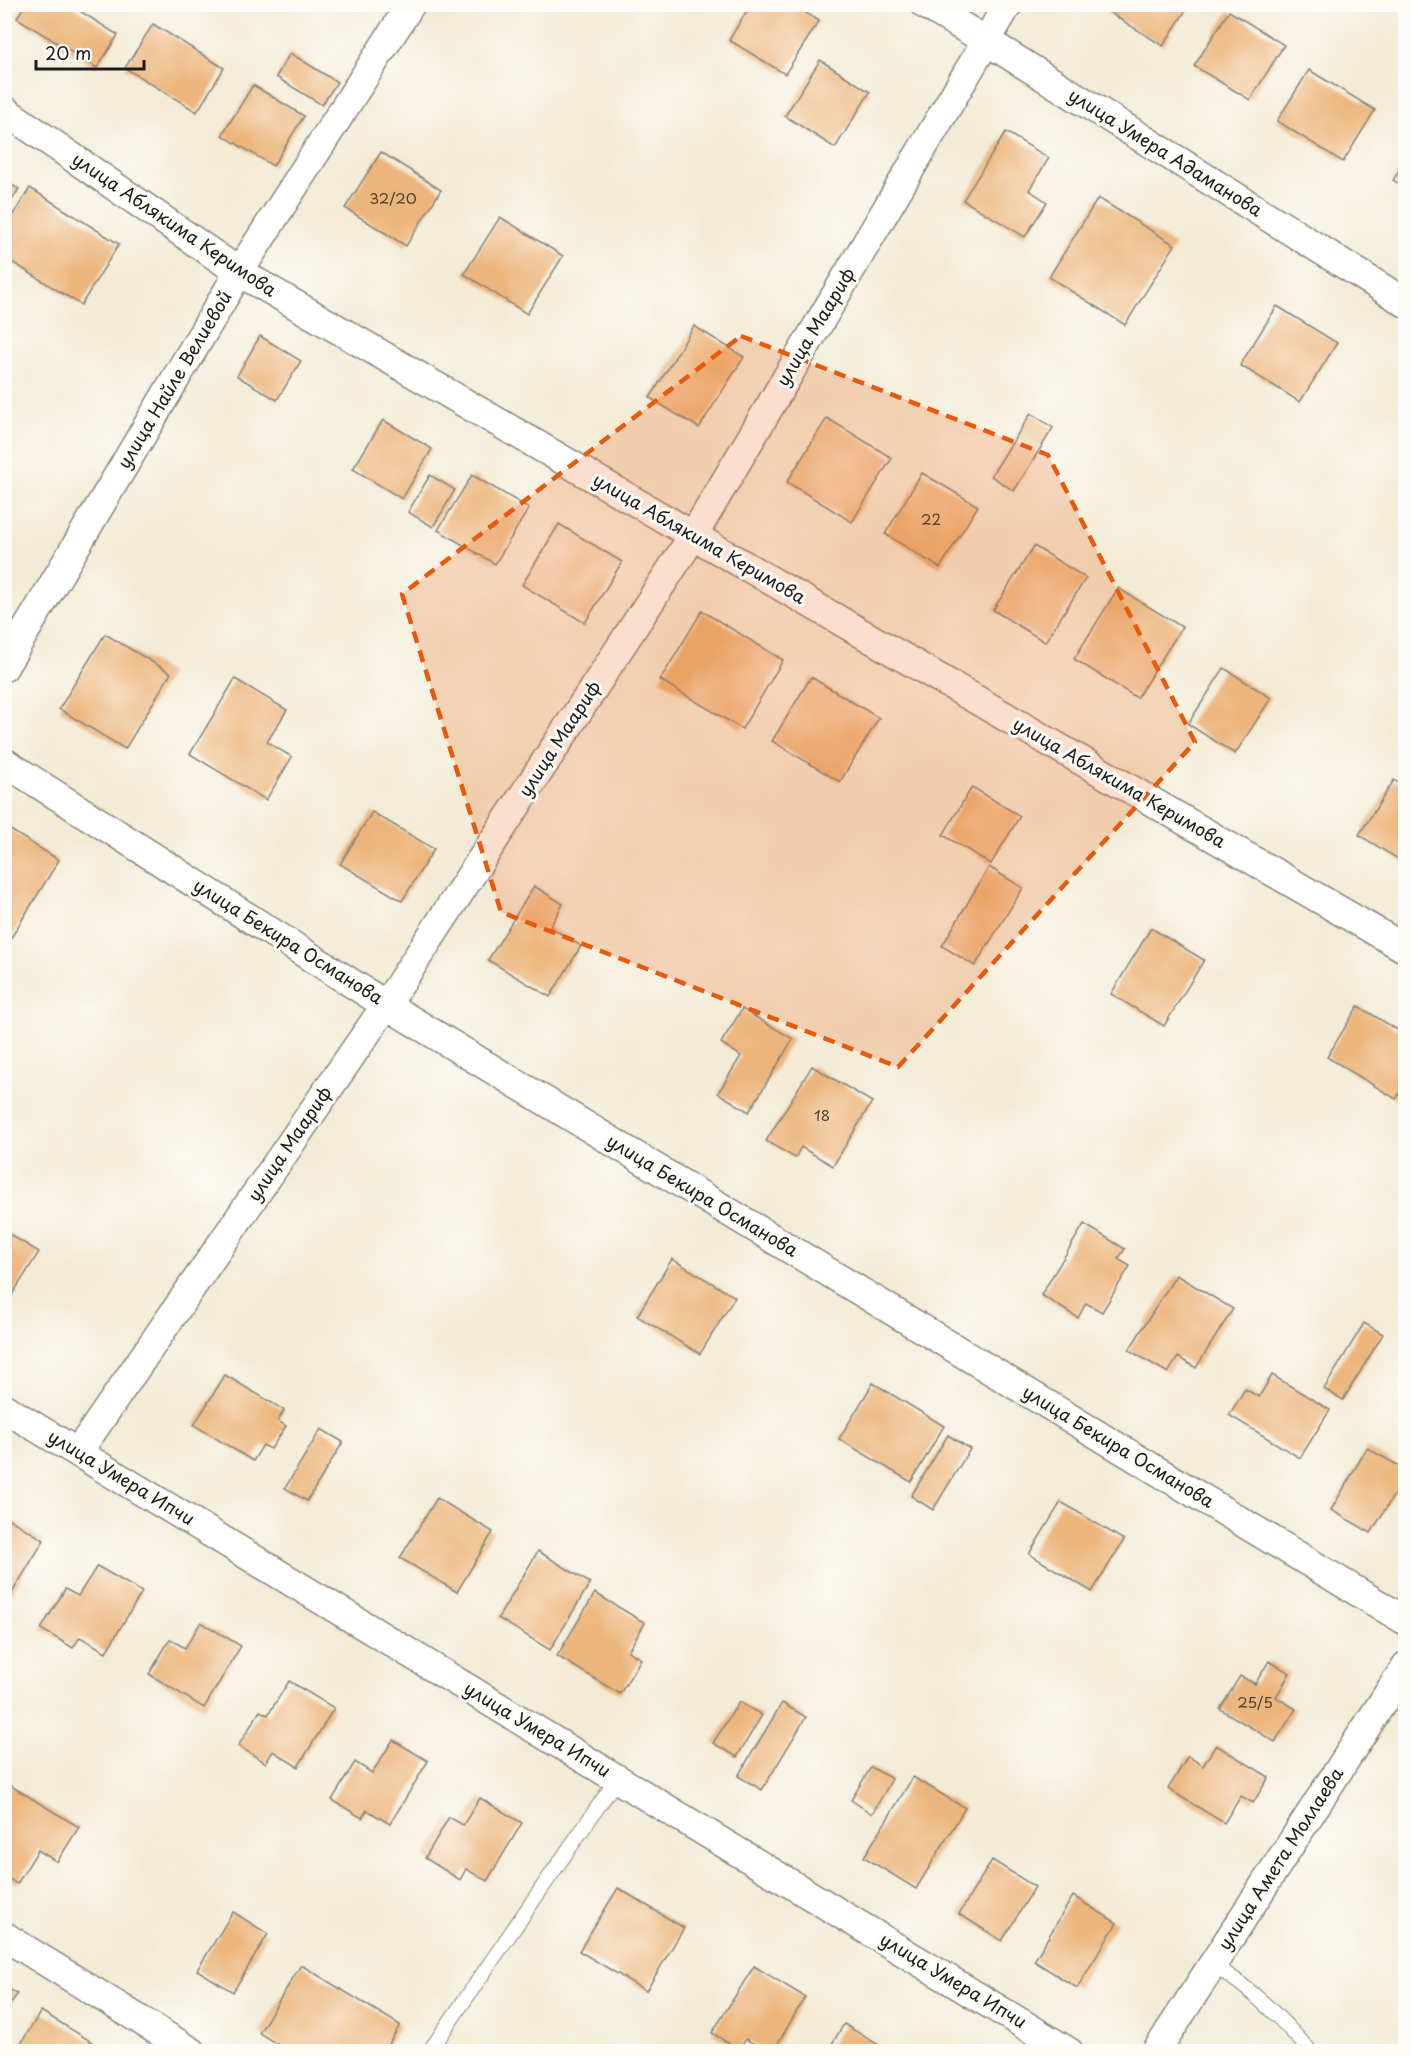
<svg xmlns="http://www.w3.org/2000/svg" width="1410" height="2056" viewBox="0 0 1410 2056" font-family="'Playpen Sans',sans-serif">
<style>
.building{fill:#ecb57c}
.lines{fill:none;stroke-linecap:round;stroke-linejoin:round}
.service-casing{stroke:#888479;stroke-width:16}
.minor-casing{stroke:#888479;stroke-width:31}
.service{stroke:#fff;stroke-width:14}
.minor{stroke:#fff;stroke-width:28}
.marked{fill:#e8590c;fill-opacity:0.2;stroke:#e8590c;stroke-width:4.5;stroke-dasharray:12 8;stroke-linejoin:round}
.labels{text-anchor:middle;stroke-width:6;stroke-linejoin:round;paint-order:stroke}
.number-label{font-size:15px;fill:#504234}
.street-label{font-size:18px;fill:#1c1c1c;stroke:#fdfcf7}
</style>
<rect width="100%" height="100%" fill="#fdfcf7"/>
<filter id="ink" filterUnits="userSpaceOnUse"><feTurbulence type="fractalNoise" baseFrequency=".0167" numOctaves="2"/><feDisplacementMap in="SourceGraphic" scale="12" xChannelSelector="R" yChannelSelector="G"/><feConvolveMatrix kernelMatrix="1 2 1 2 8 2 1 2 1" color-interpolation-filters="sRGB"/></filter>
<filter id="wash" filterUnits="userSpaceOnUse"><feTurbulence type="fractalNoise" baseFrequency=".008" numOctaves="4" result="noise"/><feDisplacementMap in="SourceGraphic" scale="24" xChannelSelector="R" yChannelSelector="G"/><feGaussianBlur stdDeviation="1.35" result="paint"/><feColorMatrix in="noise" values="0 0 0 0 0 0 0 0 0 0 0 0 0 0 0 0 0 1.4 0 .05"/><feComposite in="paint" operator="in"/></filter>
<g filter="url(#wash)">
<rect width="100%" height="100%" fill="#f3ebd6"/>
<g id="blocks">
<g class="building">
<polygon points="25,4 69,4 118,35 97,68 17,18"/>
<polygon points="751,4 792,4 819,21 785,74 729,40"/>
<polygon points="1111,4 1190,4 1163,46 1107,11"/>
<polygon points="1229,11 1284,45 1250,100 1194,66"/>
<polygon points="153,24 224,68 197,112 125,68"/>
<polygon points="290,53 337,82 322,105 276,77"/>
<polygon points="820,60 870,92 835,148 785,116"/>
<polygon points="1309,70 1375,110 1343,162 1277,121"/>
<polygon points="253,85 304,116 273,166 222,135"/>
<polygon points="1006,132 1049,158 1029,190 1047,202 1025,237 963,200"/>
<polygon points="381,152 441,190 406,246 345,208"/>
<polygon points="1406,160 1406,188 1393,180"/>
<polygon points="4,181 19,189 4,212"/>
<polygon points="30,188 119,244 81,305 4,257 4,229"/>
<polygon points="1098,198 1175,245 1125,325 1049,277"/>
<polygon points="500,217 563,256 527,314 464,274"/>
<polygon points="1277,306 1337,343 1300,402 1240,365"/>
<polygon points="694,326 744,357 699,428 650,398"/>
<polygon points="260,336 301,361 277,400 237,376"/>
<polygon points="1031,413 1053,428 1014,491 991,476"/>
<polygon points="827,418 892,458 852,522 787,482"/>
<polygon points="383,420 432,449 402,499 353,469"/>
<polygon points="922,473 978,506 940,568 885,534"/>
<polygon points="430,475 455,490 433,527 408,512"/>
<polygon points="472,475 529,508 495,564 438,530"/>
<polygon points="559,524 622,562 585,623 522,585"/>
<polygon points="1034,546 1086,578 1045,642 993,610"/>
<polygon points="1118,588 1182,627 1137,698 1074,659"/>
<polygon points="702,611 783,660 742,729 660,680"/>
<polygon points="105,634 171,673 125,749 59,709"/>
<polygon points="1224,668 1271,698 1235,754 1188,724"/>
<polygon points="811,677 879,718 840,782 772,741"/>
<polygon points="235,679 287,710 267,742 292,757 266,800 190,754"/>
<polygon points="1394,780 1406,788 1406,864 1359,835"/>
<polygon points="972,787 1020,816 991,864 943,835"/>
<polygon points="372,812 434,849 402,901 340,864"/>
<polygon points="4,826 59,860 4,949"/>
<polygon points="989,867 1023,888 975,966 942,946"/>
<polygon points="534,886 563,904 550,927 581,946 550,997 488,960"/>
<polygon points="1151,928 1204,960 1164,1026 1111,994"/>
<polygon points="1358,1006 1406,1035 1406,1083 1396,1099 1327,1057"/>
<polygon points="742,1009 793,1039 749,1112 718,1093 741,1056 721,1043"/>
<polygon points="812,1066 872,1102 833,1166 801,1147 795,1158 766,1141"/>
<polygon points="1084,1224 1125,1249 1118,1259 1130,1266 1102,1312 1086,1303 1078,1318 1041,1295"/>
<polygon points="4,1231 39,1252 4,1308"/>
<polygon points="672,1259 735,1297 700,1354 637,1316"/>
<polygon points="1176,1275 1233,1309 1196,1368 1178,1357 1168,1373 1129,1350"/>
<polygon points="1364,1323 1383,1334 1343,1400 1324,1389"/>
<polygon points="225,1375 284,1410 278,1421 286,1426 271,1449 263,1445 253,1461 194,1425"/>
<polygon points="1272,1375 1330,1410 1300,1458 1229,1415 1245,1389 1259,1397"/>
<polygon points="873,1383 944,1426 911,1482 839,1439"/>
<polygon points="321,1429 343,1442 307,1501 285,1488"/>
<polygon points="948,1435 970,1449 933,1510 911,1496"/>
<polygon points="1367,1448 1406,1470 1406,1475 1371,1533 1331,1510"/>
<polygon points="437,1498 493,1532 457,1592 400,1558"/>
<polygon points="1061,1502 1124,1540 1092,1592 1029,1554"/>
<polygon points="4,1516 44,1540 12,1593 4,1588"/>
<polygon points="538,1551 590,1583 550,1650 498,1618"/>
<polygon points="97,1566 142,1592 106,1652 80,1637 73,1648 41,1629 65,1589 78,1596"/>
<polygon points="595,1593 645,1623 628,1651 641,1659 620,1694 557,1656"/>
<polygon points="201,1622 241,1646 204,1708 149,1674 170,1639 185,1648"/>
<polygon points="1269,1661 1290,1673 1276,1697 1296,1709 1275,1742 1220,1709 1240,1676 1255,1684"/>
<polygon points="289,1681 334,1708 298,1767 273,1751 266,1763 238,1746 260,1711 268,1715"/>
<polygon points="739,1702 762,1715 737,1757 713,1743"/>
<polygon points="782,1703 806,1717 762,1790 738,1776"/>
<polygon points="393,1740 428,1761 390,1824 367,1810 362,1818 332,1800 355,1762 372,1773"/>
<polygon points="1216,1745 1269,1777 1253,1803 1241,1796 1224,1823 1168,1789 1188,1756 1203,1766"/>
<polygon points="871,1767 892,1779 872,1814 851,1800"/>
<polygon points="913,1777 965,1808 916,1889 864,1857"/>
<polygon points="11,1786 79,1827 57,1862 38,1850 17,1884 5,1876 5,1796"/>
<polygon points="480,1798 522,1823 487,1881 466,1869 460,1880 425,1858 449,1817 463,1825"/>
<polygon points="992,1860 1035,1887 1002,1941 959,1914"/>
<polygon points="618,1888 684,1928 646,1991 579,1951"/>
<polygon points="1073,1896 1117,1923 1077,1988 1034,1961"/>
<polygon points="233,1912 268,1934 233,1992 197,1970"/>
<polygon points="301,1965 400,2025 384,2052 324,2052 321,2050 320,2052 290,2052 259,2033"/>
<polygon points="754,1966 805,1997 773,2052 767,2052 746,2039 739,2050 712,2033"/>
<polygon points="4,1986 17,1994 4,2014"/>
<polygon points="41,2011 92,2042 86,2052 30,2052 20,2045"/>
<polygon points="844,2024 890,2052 827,2052"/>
</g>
</g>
</g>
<g filter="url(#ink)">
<use href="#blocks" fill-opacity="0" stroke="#888479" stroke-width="1.5"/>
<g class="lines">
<defs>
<g id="service">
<path d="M1212,1965C1251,1987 1281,2019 1311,2052"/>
<polyline points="429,2052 617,1779"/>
</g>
<g id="minor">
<polyline points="924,4 985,40 1406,303"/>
<polyline points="4,110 239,272 1406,949"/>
<polyline points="4,667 239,272 411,4"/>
<polyline points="4,762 386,1005 1406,1621"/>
<polyline points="4,1408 1069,2052"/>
<polyline points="78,1452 386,1005 693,536 1008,4"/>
<polyline points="4,1936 192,2052"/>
<polyline points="1156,2052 1406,1666"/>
</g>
</defs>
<use href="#service" class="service-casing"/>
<use href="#minor" class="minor-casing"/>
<use href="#service" class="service"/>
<use href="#minor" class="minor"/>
</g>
</g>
<path class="marked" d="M741,336L1048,455L1195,742L898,1067L501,912L402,594Z"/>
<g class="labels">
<g class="number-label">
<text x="393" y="204">32/20</text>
<text x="931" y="525">22</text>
<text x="822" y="1121">18</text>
<text x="1255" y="1708">25/5</text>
</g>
<g class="street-label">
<text transform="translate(1165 153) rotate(32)" y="6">улица Умера Адаманова</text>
<text transform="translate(174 225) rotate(34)" y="6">улица Аблякима Керимова</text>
<text transform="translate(816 327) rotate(-59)" y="6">улица Маариф</text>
<text transform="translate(175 380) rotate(-59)" y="6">улица Найле Велиевой</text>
<text transform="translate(699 539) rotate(30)" y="6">улица Аблякима Керимова</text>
<text transform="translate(560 739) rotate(-57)" y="6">улица Маариф</text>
<text transform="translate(1119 783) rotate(30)" y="6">улица Аблякима Керимова</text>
<text transform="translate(288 942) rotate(32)" y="6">улица Бекира Османова</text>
<text transform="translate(290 1144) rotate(-56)" y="6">улица Маариф</text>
<text transform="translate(702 1196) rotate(31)" y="6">улица Бекира Османова</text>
<text transform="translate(1118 1447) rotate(31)" y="6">улица Бекира Османова</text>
<text transform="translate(121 1478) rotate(31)" y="6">улица Умера Ипчи</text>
<text transform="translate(537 1730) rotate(31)" y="6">улица Умера Ипчи</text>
<text transform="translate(1281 1859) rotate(-57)" y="6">улица Амета Моллаева</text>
<text transform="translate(953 1981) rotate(31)" y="6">улица Умера Ипчи</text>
</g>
</g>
<rect width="1410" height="2056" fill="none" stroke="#fdfcf7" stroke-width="24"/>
<path d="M36 60v9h108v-9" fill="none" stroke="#1c1c1c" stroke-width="3"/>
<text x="45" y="60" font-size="18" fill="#1c1c1c" stroke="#fdfcf7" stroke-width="4.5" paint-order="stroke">20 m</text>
</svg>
